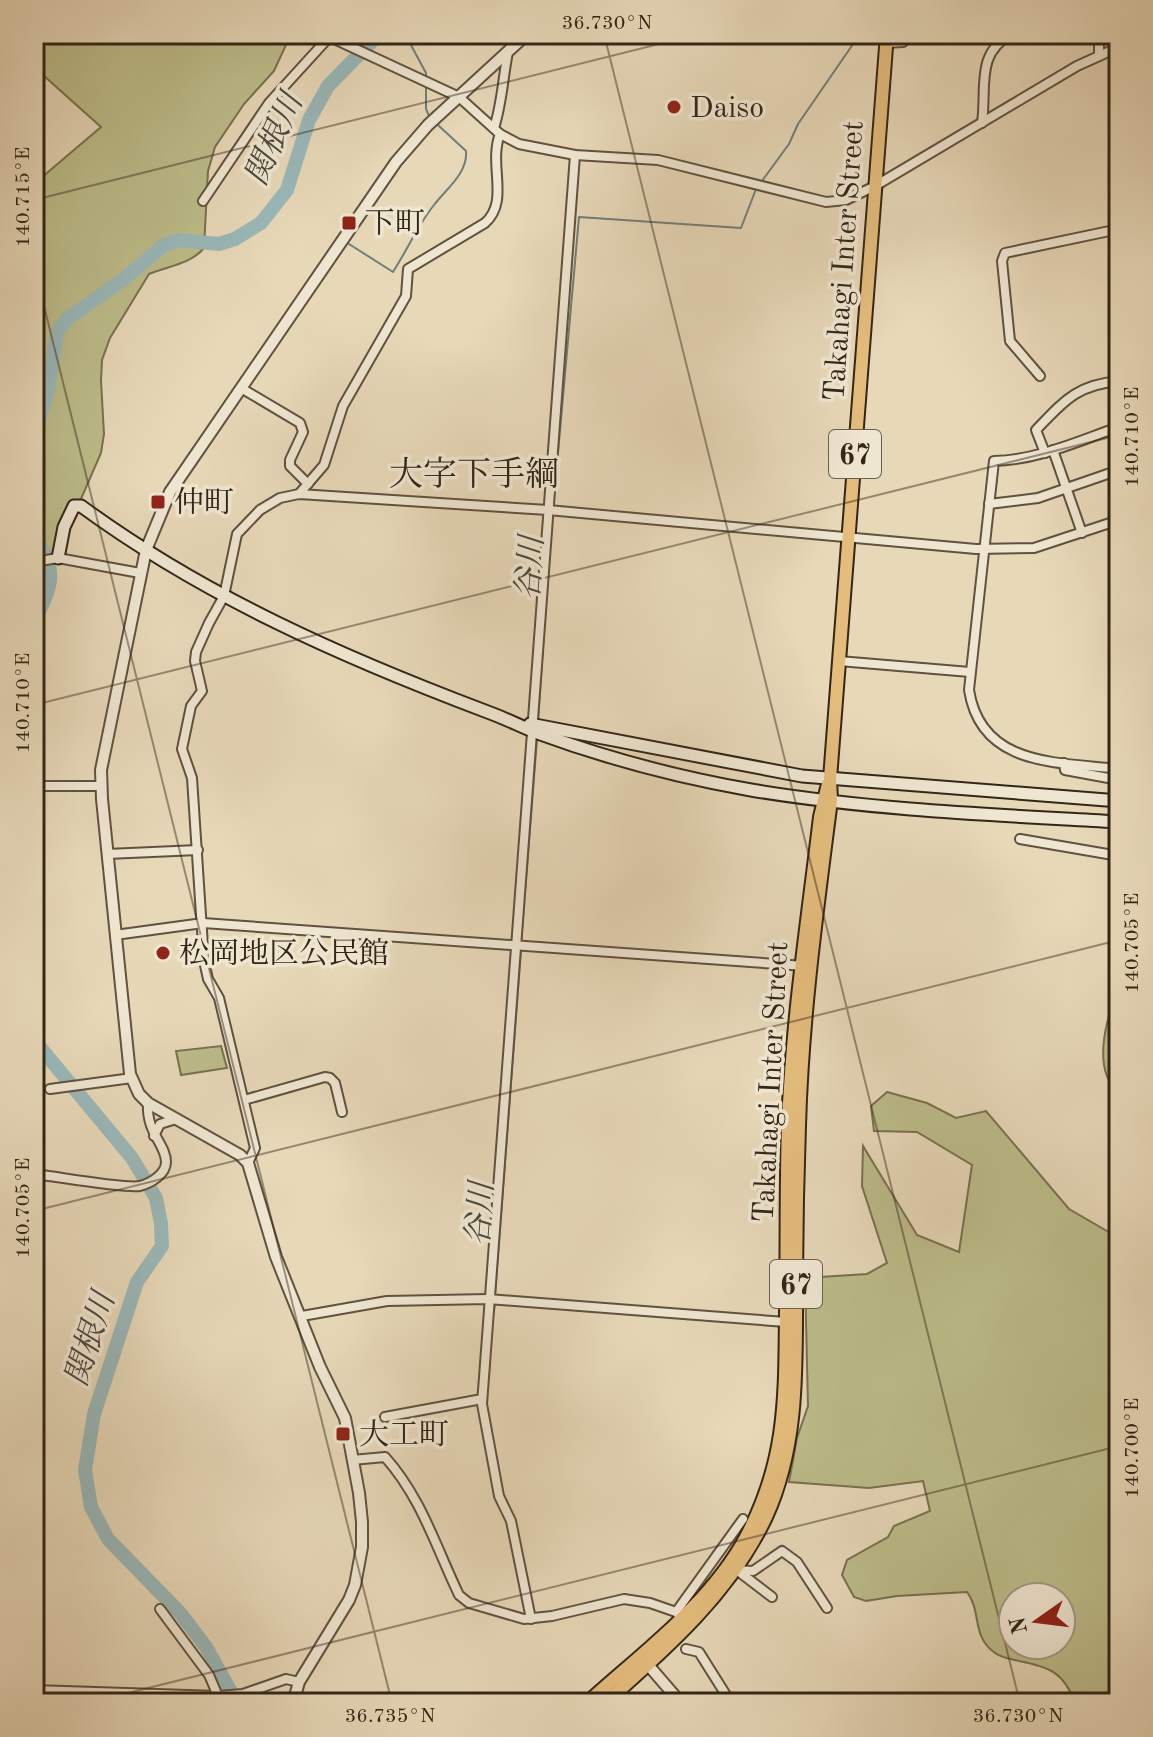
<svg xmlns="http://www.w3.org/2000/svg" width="1153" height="1737" font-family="'Old Standard TT','Noto Serif JP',serif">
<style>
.green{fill:#bcbc8a;stroke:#787150;stroke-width:2;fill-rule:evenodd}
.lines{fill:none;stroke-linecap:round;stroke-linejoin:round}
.stream{stroke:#717e78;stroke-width:2}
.river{stroke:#9ab8b9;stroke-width:14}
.minor-casing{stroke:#60523f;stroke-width:12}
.tertiary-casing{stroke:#60523f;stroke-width:14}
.secondary-casing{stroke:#332617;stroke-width:15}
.primary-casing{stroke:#332617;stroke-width:16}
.minor{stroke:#efe6d1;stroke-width:8}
.tertiary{stroke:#efe6d1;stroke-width:10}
.secondary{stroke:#efe6d1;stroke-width:11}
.primary{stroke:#e4bc7c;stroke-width:12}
.ticks{fill:none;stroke:#332617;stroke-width:2;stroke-opacity:0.45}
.poi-dot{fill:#8f2418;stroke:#efe6d1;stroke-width:3}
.labels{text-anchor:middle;stroke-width:7;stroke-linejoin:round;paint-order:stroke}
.shield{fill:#efe6d1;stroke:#6b604f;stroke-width:2}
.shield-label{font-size:28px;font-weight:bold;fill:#332617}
.poi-label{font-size:30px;fill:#332617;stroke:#efe6d1;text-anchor:start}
.street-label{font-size:30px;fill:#332617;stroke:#efe6d1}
.water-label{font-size:32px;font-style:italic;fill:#4d4a40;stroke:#efe6d1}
.quarter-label{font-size:34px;fill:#332617;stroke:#efe6d1}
.neatline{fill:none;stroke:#332617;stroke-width:3}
.ticks-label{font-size:20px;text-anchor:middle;fill:#332617}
</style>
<rect width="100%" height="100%" fill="#e7d8b8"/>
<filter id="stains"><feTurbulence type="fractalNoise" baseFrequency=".0025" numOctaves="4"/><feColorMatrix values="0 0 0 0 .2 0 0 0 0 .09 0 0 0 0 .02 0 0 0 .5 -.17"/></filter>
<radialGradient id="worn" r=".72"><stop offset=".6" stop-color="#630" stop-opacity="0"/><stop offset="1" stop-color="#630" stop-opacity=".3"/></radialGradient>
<g class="green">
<path d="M34,34H291L274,71L244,104L215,147L208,171L204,248C191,264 168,266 149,274L110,338L102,360L101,381L104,434L101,453L34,607V184L101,127L34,67Z"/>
<path d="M1119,982V1093C1089,1068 1109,1013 1119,982Z"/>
<polygon points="221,1046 227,1068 181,1075 176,1051"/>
<path d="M887,1092L927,1103L956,1118L986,1111L1069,1209L1119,1238V1703H1075C1064,1672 1049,1667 1019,1661C1011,1659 1002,1658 995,1653C971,1636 982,1612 967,1592L897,1596L866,1601L854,1597L842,1575L847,1560L888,1537L894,1526L930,1511L923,1481L869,1488L789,1482L797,1438L808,1406L805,1278L867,1274L887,1263L862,1186L863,1146L917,1235L959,1252L972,1165L917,1132L874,1131L871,1106ZM1013,1597H1061V1645H1013Z"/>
</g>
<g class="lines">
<g class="stream">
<polyline points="405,34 426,73 426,79"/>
<polyline points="426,85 426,109 430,118"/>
<polyline points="762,181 789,144 798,124 860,34"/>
<path d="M349,244L393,272C407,250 418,225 434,205C446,189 468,173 466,151L438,125"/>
<polyline points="553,509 579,217 741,228 756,189"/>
<polyline points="538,721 552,515"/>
<polyline points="521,944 537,739"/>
<polyline points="495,1295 521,950"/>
<polyline points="494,1312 495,1301"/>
</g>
<g class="river">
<polyline points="34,437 48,390 57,333 67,319 124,279 164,245 177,240 219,244 235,239 261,223 287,190 309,120 328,86 379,34"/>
<path d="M34,536C59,572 52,585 34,622"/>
<polyline points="34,1040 132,1158 156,1198 161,1224 162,1246 137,1282 94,1414 85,1470 91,1507 108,1539 181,1614 206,1647 237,1703"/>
</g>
<g class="minor-casing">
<g id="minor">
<polyline points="1099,34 1099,56"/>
<polyline points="330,37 459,97 500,134 519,144 575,155 658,160 826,202 846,200 875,186 1077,66 1119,47"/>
<polyline points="886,43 903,42 910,34"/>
<path d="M982,123C987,87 975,53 1012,34"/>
<path d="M494,128C502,104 503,77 508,52"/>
<polyline points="203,201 269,103 331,35"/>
<polyline points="1116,297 1119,292"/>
<polyline points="1040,376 1010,341 1002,261 1005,253 1119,229"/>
<polyline points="241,388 300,423 303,432 290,460 290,466 308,484"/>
<path d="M1119,427C1078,441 1038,460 994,461L969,690C981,767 1058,762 1119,769"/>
<polyline points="1053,450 1082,533"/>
<path d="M1045,453L1036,430C1064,401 1076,385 1119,381"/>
<path d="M299,494L324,465L343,406L406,296L408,269L485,223C510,201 488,165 500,134"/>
<polyline points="989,504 1038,498 1119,470"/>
<polyline points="34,562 58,558 140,573"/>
<polyline points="839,661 970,672"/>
<polyline points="1064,763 1065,770 1119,780"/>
<polyline points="34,786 101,786"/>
<polyline points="1020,839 1119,856"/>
<polyline points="107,854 198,850"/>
<polyline points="115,935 203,923 805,966"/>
<polyline points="50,1089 132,1078"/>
<polyline points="244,1100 325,1077 330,1078 335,1083 342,1112"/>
<polyline points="154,1136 160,1124 176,1119"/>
<polyline points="248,1163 255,1148 219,998 208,979 204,961 192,778 182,749 191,706 202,691 195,661 196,652 209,623 224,596 237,534 260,510 280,498 299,494 548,510 976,549 1034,548 1119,520"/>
<path d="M34,1174C54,1176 125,1189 140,1186C151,1183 166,1174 166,1162C166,1144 146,1133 148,1103"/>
<polyline points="302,1316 387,1301 488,1299 786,1322"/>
<polyline points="385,1417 482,1399"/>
<path d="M352,1460L385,1457C421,1497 436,1547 459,1595L469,1603L524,1619L552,1616L624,1599L650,1603L676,1612L681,1618"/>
<polyline points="736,1570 753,1571 782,1551 797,1562 827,1608"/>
<polyline points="738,1571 772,1597"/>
<polyline points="160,1609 209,1675 221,1703"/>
<polyline points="676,1612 743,1519"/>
<polyline points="531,1619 511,1521 499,1496 482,1404 575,155"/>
<polyline points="686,1649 699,1652 731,1703"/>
<polyline points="34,1690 218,1696 243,1694 286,1679 299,1682"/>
</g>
</g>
<g class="tertiary-casing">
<g id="tertiary">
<polyline points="643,1659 681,1703"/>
<polyline points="293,1703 299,1682 349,1600 355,1585 362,1547 362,1522 359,1493 345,1418 320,1367 276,1257 248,1163 240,1155 148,1103 139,1094 130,1074 102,799 101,770 146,550 170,492 396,162 428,125 527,34"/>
</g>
</g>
<g class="secondary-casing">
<g id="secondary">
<path d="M58,558L64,527L74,506H81C204,596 342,657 485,711C502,717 518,725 535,732C605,758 677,777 751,790C871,810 998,815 1119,822"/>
<polyline points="530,724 802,776 1119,801"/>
</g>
</g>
<g class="primary-casing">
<g id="primary">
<path d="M587,1703C643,1652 710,1604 746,1537C787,1460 785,1397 786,1313C787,1250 786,1187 788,1125C792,1021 808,919 820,817L828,784"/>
<path d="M605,1703C667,1648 730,1593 766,1517C798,1447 796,1371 796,1296C796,1239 797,1183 799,1126C802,1017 817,909 831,800L830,779L887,34"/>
</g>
</g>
<use href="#minor" class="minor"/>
<use href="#tertiary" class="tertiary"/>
<use href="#secondary" class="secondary"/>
<use href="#primary" class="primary"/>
</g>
<path class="ticks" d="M604,34L1020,1703M34,200L699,34M34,266L392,1703M34,705L1119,435M34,1211L1119,940M88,1703L1119,1446"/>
<g class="poi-dot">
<circle cx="674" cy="107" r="8"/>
<rect x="341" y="215" width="16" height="16" rx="4"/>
<rect x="150" y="494" width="16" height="16" rx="4"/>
<circle cx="163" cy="953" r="8"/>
<rect x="335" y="1426" width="16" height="16" rx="4"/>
</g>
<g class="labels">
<g class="shield">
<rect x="829" y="430" width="52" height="48" rx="6"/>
<rect x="770" y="1260" width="52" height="48" rx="6"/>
</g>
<g class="shield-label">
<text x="855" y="464">67</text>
<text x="796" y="1294">67</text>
</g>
<g class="poi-label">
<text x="690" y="117">Daiso</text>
<text x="365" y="233">下町</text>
<text x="174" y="512">仲町</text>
<text x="179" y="963">松岡地区公民館</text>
<text x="359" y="1444">大工町</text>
</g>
<g class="street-label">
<text transform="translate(843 261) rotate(-86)" y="10">Takahagi Inter Street</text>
<text transform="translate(770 1082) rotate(-87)" y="10">Takahagi Inter Street</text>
</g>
<g class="water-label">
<text transform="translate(273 139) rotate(-66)" y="11">関根川</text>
<text transform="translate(529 568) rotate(-86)" y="11">谷川</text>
<text transform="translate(479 1214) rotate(-86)" y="11">谷川</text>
<text transform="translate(89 1339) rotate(-72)" y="11">関根川</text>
</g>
<g class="quarter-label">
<text x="474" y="485">大字下手綱</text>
</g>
</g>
<rect width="1153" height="1737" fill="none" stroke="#e7d8b8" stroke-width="88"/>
<g transform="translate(1037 1621) rotate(256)"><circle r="38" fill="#efe6d1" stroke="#a49987" stroke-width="2"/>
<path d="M0-6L14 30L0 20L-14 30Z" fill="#8f2418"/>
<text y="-12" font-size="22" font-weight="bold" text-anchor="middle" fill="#332617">N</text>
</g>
<rect x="44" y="44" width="1065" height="1649" class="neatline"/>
<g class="ticks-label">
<text x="607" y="29">36.730°N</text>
<text transform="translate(22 197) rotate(-90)" y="7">140.715°E</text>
<text transform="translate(1131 437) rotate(-90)" y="7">140.710°E</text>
<text transform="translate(22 703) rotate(-90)" y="7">140.710°E</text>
<text transform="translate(1131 943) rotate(-90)" y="7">140.705°E</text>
<text transform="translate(22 1208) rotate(-90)" y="7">140.705°E</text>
<text transform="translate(1131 1448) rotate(-90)" y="7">140.700°E</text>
<text x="390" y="1722">36.735°N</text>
<text x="1018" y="1722">36.730°N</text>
</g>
<rect width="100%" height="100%" filter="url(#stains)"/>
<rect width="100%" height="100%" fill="url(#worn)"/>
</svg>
